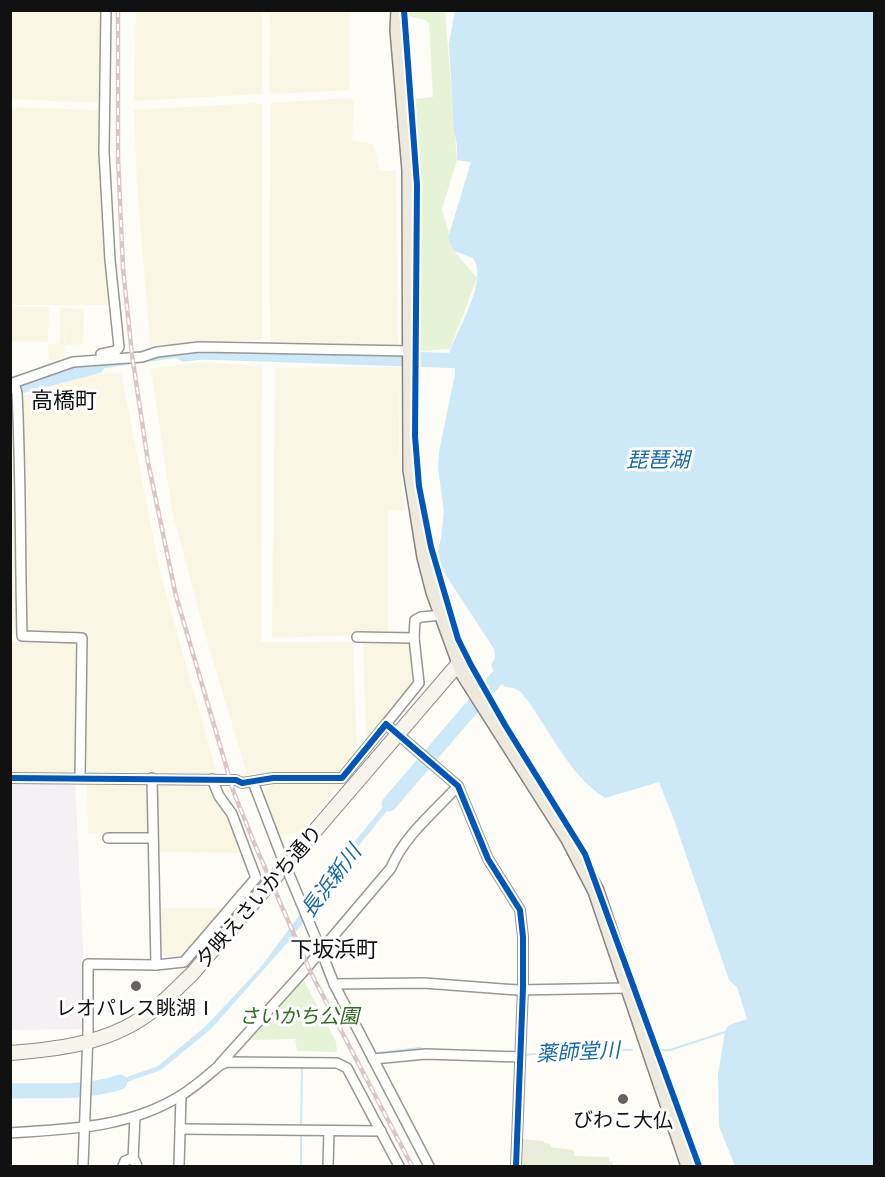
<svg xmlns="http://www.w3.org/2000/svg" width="885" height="1177" font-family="'Roboto Serif','Noto Sans JP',serif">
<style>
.industrial{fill:#f5f0f3}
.farmland{fill:#f9f7e4}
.green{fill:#e7f3d7}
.cemetery{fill:#e9eedb}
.water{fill:#cde8f7}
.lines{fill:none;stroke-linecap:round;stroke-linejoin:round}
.stream{stroke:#cde8f7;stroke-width:2}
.river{stroke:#cde8f7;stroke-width:15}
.street-casing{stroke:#979795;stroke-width:12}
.secondary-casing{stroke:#8e8d8b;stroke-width:16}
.primary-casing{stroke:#858482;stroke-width:18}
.street{stroke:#fffffe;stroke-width:9}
.secondary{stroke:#f6f4eb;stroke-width:14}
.primary{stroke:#ede9dc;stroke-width:15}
.rail-casing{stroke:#d9c6c7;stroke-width:4.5}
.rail{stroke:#fff;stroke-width:2;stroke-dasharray:7;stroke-linecap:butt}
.street-bridge-casing{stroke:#979795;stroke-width:12;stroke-linecap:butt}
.street-bridge{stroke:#fffffe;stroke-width:9}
.cycleway-casing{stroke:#fff;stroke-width:10}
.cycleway{stroke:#0057b8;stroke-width:6}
.poi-dot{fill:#646362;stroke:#fff;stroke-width:2}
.labels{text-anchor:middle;stroke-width:6;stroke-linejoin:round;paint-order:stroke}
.street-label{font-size:20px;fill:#111;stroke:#fff}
.poi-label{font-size:20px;fill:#111;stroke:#fff}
.park-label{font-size:20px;font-style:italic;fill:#2f6b1f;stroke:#fff}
.water-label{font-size:21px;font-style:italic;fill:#1768a6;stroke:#fff}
.quarter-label{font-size:22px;fill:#111;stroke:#fff}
</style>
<rect width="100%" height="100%" fill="#fdfcf7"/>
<polygon class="industrial" points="11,782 75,783 84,967 83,1029 11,1030"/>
<g class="farmland">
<polygon points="11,11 103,11 102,100 99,103 11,99"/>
<polygon points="136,11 263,11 262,94 134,101"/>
<polygon points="270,11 349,11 349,90 273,94 269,91"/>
<polygon points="349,98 354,101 352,140 373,144 380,171 396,171 398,346 271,343 269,274 271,103"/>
<polygon points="257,103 262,105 262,340 150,345 137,185 134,110"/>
<polygon points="11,107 97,110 101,116 101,183 110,305 11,305"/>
<polygon points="11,306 49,307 48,342 11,341"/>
<polygon points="60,308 84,309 83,344 66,345 66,320 64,358 49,361 48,344 60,343"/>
<polygon points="201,362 262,366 261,642 353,642 357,754 341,775 247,774 207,641 172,511 151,369"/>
<polygon points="400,367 399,445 404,510 388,511 388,634 272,638 275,368"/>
<polygon points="121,373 161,576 217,774 87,774 84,636 24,634 23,395 94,374"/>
<polygon points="15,398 15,633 11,633 10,399"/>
<polygon points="75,641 77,775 11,775 10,642"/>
<polygon points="363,641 409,641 415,682 366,742"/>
<polygon points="142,782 148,787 147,833 88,834 87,784"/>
<polygon points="342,782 300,832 278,836 264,800 264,789 276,783"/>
<polygon points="162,784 204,784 228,820 243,853 158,852 158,788"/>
<polygon points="157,908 224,908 184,956 158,956"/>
</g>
<g class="green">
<polygon points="408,11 445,11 457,160 442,209 454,251 477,278 450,349 417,351 419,168 414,99 433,97 429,24 426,20 408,16"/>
<polygon points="302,977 336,1042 337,1052 297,1051 295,1039 251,1040"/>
</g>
<polygon class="cemetery" points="520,1139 544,1141 544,1143 550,1144 550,1147 574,1150 574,1156 609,1157 609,1162 613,1162 612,1166 519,1166"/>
<g class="water">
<path d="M455,11H874V1166H735L719,1126L718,1074L725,1031L729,1025L747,1019L737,987L729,980L673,817L659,782L605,798C566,773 549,726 520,691L513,688L505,687L497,678L491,665L495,658L494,649L436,560L441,538L444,511L438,468L439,452L455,374V366L447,360C453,335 490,282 473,258L454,251L448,238L471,162L457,160V145L454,130L449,44Z"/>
<polygon points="202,349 202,354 79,372 79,367 116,360"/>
<polygon points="399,787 403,791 352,854 290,940 211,1029 161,1070 102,1091 102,1086 158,1066 207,1025 260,968 348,850"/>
</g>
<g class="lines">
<g class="stream">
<polyline points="660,1050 670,1050 728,1031"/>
<polyline points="377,1053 420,1048"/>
<polyline points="523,1055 593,1049 632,1050"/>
<polyline points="301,1126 302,1066"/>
<polyline points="301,1166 301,1134"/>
</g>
<g class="river">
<polyline points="184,354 202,352 465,361"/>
<polyline points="10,389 97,366"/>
<polyline points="389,804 497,678 514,666"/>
<path d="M10,1091C47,1090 85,1094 120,1082"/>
</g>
<g class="street-casing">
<g id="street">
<polyline points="101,354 116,351 119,347 110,260 104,152 106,10"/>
<path d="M14,383L17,393C21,474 20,555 22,636L82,638L80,778"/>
<polyline points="10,384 73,362 142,357 157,352 199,347 410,351"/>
<polyline points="357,637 414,638 419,683 386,724"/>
<polyline points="414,638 415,620 421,617 442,615"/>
<polyline points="10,778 236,780 242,783 273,778 342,778 386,724 458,786 488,859 520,910 523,937 523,988 516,1166"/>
<polyline points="152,778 156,965"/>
<polyline points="253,782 281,855"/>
<polyline points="108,838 152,838"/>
<polyline points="322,953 334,984 429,1166"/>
<polyline points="334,984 424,983 518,990 628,988"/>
<polyline points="373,1059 426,1054 520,1057"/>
<path d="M220,1064L302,973L391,868C404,836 434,812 458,786"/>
<polyline points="180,1129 381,1131"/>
<path d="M10,1133C70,1129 128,1128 180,1096C195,1087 207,1076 220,1065L227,1062L337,1063L347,1068L399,1166"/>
<polyline points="133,1160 135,1117"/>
<polyline points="83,1166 88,1034 88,964 156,965 184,962 256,878 232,814 219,796 212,779"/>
<polyline points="123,1166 125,1161 130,1159 135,1161 137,1166"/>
<polyline points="179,1166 181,1096"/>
<polyline points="328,1166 329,1131"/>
</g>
</g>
<g class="secondary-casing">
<path id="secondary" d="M10,1053C63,1049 117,1042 158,1006C170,996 181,984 192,974L459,663"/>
</g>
<g class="primary-casing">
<polyline id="primary" points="399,10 398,30 410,170 411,470 425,557 434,592 464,674 569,839 596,891 689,1166"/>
</g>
<use href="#street" class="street"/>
<use href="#secondary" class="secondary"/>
<use href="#primary" class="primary"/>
<g class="rail-casing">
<polyline id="rail" points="118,10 118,158 123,268 132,355 148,462 176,596 234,793 255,845 310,971 412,1166"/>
</g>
<use href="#rail" class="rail"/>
<g class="street-bridge-casing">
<polyline id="street-bridge" points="281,855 322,953"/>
</g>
<use href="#street-bridge" class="street-bridge"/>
<g class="cycleway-casing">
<g id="cycleway">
<polyline points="404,10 417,185 415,436 419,486 431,547 458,639 471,665 505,725 585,854 699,1166"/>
<polyline points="10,778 236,780 242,783 273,778 342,778 386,724 458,786 488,859 520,910 523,937 523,988 516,1166"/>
</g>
</g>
<use href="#cycleway" class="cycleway"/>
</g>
<g class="poi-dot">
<circle cx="136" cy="986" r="6"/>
<circle cx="623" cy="1099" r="6"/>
</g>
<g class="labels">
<g class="street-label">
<text transform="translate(259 896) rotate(-49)" y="7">夕映えさいかち通り</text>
</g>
<g class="poi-label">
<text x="136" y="1015">レオパレス眺湖Ⅰ</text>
<text x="623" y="1127">びわこ大仏</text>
</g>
<g class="park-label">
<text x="299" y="1023">さいかち公園</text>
</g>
<g class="water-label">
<text x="658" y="467">琵琶湖</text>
<text transform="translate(331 881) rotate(-53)" y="7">長浜新川</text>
<text transform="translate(578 1052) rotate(-3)" y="7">薬師堂川</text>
</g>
<g class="quarter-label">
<text x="64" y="408">高橋町</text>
<text x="334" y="957">下坂浜町</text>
</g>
</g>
<rect width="885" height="1177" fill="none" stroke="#111111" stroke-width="24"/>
</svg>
